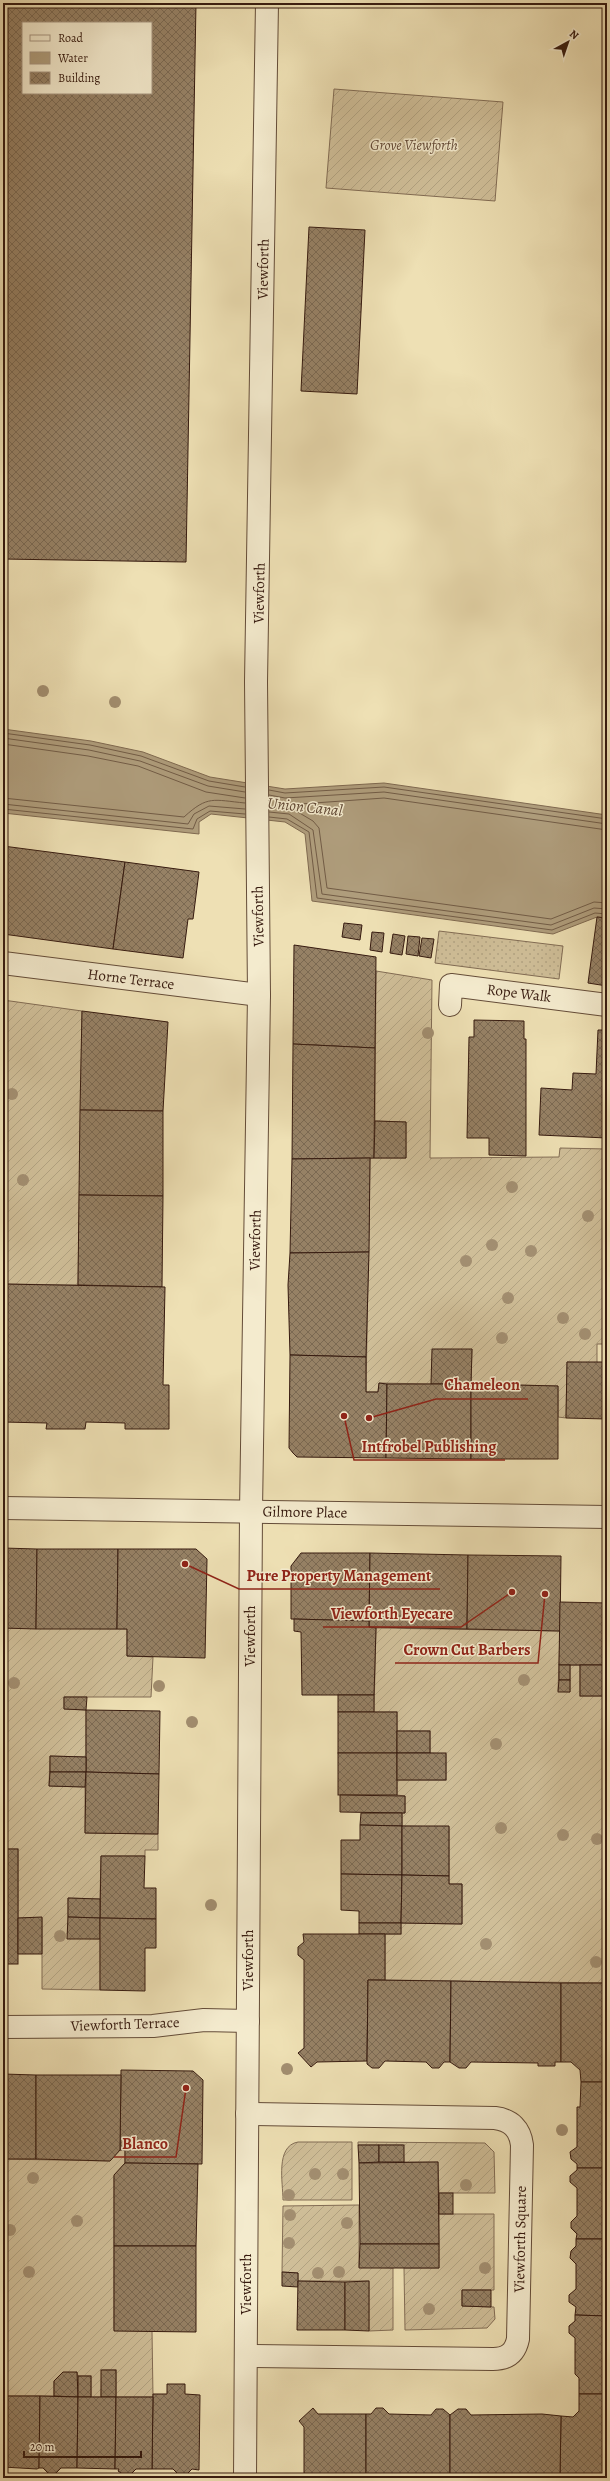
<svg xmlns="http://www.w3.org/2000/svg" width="610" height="2481" font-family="Alegreya,serif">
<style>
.grass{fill:url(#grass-dots);stroke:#826c54}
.garden{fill:url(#garden-furrows);stroke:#826c54}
.water{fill:#af9d7c;stroke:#7f6950}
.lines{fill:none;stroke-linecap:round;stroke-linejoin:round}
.shore{stroke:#725c46;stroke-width:1}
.building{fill:url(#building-cross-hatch);stroke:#361a0f;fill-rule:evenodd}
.minor-casing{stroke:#644c38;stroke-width:24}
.minor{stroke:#f4ebce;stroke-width:22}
.tree{fill:#a28e70}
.labels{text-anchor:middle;stroke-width:3;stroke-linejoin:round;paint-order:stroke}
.park-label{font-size:15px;font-style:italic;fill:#644b38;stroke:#f4ebce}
.street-label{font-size:15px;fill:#361a0f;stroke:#f4ebce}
.water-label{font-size:16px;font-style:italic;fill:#604835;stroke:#f4ebce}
.leader{fill:none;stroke:#8f2418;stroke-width:1.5}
.callout-dot{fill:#8f2418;stroke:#f4ebce;stroke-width:1.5}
.callout-label{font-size:16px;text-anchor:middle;font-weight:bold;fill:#8f2418;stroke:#f4ebce;stroke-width:3;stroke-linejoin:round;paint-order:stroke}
</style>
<defs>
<pattern id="grass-dots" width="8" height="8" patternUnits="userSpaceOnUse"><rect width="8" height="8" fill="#cfbe98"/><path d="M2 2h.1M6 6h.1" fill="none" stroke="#b2a382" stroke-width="1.8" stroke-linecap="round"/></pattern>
<pattern id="garden-furrows" width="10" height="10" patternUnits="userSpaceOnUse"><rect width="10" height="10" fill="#cfbe98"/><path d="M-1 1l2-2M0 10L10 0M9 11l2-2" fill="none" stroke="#b2a382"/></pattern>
<pattern id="building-cross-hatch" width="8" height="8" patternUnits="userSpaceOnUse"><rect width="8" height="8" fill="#968165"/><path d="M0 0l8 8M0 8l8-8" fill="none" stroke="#7b6952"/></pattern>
</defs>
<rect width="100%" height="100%" fill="#eee0b4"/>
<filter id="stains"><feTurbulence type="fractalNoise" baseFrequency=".005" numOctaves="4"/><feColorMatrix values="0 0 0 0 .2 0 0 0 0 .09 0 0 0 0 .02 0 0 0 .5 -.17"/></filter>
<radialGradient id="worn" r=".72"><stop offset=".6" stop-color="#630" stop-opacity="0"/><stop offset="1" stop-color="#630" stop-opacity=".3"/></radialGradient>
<polygon class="grass" points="439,931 563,946 559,979 435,963"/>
<g class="garden">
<polygon points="334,89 503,102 495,201 326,188"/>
<polygon points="376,971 432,980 430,1158 559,1157 560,1148 607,1149 607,1344 597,1344 597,1363 567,1362 566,1418 558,1417 558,1386 471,1384 472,1349 431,1384 379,1383 378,1392 366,1392 370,1158 406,1158 406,1122 375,1121"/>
<polygon points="3,1000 82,1011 78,1285 3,1284"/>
<polygon points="3,1628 127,1629 127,1656 153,1657 151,1697 64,1697 64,1709 86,1710 86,1757 50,1756 49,1786 85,1787 85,1833 158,1834 158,1850 145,1850 145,1856 101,1856 100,1899 68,1898 68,1938 100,1939 100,1990 42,1989 42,1918 18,1918 18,1849 3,1849"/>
<polygon points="376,1628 560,1631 558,1691 570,1692 570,1665 580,1665 580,1696 607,1696 607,1665 607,1983 385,1980 385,1934 401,1934 401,1923 462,1924 462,1884 449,1884 449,1827 402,1826 402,1813 405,1813 405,1796 397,1795 397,1780 446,1780 446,1754 430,1753 430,1731 397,1731 397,1712 374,1712"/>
<path d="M298,2142H352V2200H283C283,2183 275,2146 298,2142Z"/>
<polygon points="358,2142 485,2143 494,2152 495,2193 439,2193 438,2162 404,2162 403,2145 358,2145"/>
<polygon points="120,2150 125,2150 125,2163 114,2176 114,2330 152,2331 153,2397 116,2397 116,2370 102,2370 101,2397 91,2397 91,2376 78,2376 77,2372 54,2381 54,2396 3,2396 3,2159 110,2161"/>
<polygon points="359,2205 359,2267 393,2268 393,2330 369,2331 369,2281 298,2281 298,2273 282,2272 283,2206"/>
<polygon points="439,2214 494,2214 494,2290 462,2290 462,2306 494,2307 495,2319 487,2328 405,2330 404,2268 439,2268"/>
</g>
<polygon class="water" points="3,729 91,741 143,752 210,777 285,789 384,783 607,815 607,918 597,917 553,934 312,901 305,834 285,822 211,814 199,822 199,834 3,813"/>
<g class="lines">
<g class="shore">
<polyline points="3,733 90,745 141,756 209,781 245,787"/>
<polyline points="3,738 89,750 140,761 208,786 245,792"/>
<polyline points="3,744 88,756 138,766 206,792 245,798"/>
<polyline points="269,790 285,793 384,787 607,819"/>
<polyline points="269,795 285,798 384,792 607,824"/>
<path d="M3,798L184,817C208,795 213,800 245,803"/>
<polyline points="3,804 188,824 194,814 209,806 245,809"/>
<polyline points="3,809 193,829 197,819 210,811 245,814"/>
<polyline points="269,812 289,814 313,830 322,894 551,925 594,908 607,909"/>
<polyline points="269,817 287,819 309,832 317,898 552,930 595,913 607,914"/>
<polyline points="607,830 384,798 286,805 313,821 319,828 327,888 551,919 594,902 607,903"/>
</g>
</g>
<g class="building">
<path d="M3,3H196L186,562L3,559ZM23,23H151V93H23Z"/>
<polygon points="309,227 365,230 357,394 301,391"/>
<polygon points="3,846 125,862 113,949 3,934"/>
<polygon points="125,862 199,872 193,919 188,919 183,958 113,949"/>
<polygon points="597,917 607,918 607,986 588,983"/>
<polygon points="344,923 362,925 360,940 342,937"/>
<polygon points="372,932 384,933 382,952 370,950"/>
<polygon points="393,934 405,936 402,955 390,953"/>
<polygon points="408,936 420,937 418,956 406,954"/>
<polygon points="422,938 434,939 431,958 419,956"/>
<polygon points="294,945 376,957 375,1048 293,1044"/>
<polygon points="82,1011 168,1022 163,1111 80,1110"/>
<polygon points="474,1020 524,1021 524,1039 526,1039 526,1156 489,1155 489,1138 467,1138 469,1037 474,1037"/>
<polygon points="598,1030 607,1030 607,1138 539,1135 541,1088 572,1090 573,1073 596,1074"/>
<polygon points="293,1044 375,1048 374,1158 292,1159"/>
<polygon points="80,1110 163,1111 163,1196 79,1195"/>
<polygon points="375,1121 406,1122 406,1158 374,1158"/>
<polygon points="370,1158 369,1252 290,1253 292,1159"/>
<polygon points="79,1195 163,1196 162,1287 78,1285"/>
<polygon points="369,1252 366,1357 290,1355 288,1285 290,1253"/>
<polygon points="3,1284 165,1287 163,1385 169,1385 169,1429 125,1429 125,1423 86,1422 85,1429 46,1429 47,1423 3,1422"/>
<polygon points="432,1349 472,1349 471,1384 431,1384"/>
<polygon points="290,1355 366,1357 366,1392 378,1392 379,1383 387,1384 386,1458 297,1457 293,1453 289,1448"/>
<polygon points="567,1362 607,1362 607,1419 566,1418"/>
<polygon points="387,1384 471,1384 471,1459 386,1458"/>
<polygon points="471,1384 558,1386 558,1459 471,1459"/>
<polygon points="3,1548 37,1549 36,1629 3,1628"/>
<polygon points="37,1549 118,1549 117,1629 36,1629"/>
<polygon points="118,1549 196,1549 207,1559 205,1658 127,1656 127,1629 117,1629"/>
<polygon points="301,1553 370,1553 369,1621 291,1619 291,1566"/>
<polygon points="370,1553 468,1555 467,1629 369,1627"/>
<polygon points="468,1555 561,1556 560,1631 467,1629"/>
<polygon points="560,1602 607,1603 607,1665 559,1665"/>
<polygon points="294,1619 369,1621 369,1627 376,1628 374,1695 302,1695 301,1632 294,1631"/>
<rect x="559" y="1665" width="11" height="15"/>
<rect x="580" y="1665" width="27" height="31"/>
<polygon points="559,1680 570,1680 570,1692 558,1692"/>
<rect x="338" y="1695" width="36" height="17"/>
<polygon points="64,1697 87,1697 86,1710 64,1709"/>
<polygon points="86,1710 160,1711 159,1774 86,1772"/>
<rect x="338" y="1712" width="59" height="41"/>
<rect x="397" y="1731" width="33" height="22"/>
<rect x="338" y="1753" width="59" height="42"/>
<rect x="397" y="1753" width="49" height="27"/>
<polygon points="50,1756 86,1757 86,1772 50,1772"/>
<polygon points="50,1772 86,1772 85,1787 49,1786"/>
<polygon points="86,1772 159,1774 158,1834 85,1833"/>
<polygon points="340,1795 405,1796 405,1813 340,1812"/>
<polygon points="361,1813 402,1813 402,1826 360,1825"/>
<polygon points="360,1825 402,1826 402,1875 341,1874 341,1840 360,1840"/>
<polygon points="402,1826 449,1826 449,1876 402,1875"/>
<rect x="3" y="1849" width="15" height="115"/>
<polygon points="101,1856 145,1856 144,1888 156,1888 156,1919 100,1918"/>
<polygon points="341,1874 402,1875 401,1923 359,1923 359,1911 341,1910"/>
<polygon points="402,1875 449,1876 449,1884 462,1884 462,1924 401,1923"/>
<polygon points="68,1898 100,1899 100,1918 68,1917"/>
<polygon points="42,1917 42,1954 18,1954 18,1918"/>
<polygon points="68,1917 100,1918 100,1939 67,1939"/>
<polygon points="100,1918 156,1919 156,1948 145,1948 145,1991 100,1990"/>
<rect x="359" y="1923" width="42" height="11"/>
<polygon points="303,1934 385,1934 385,1980 368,1980 367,2061 317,2062 311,2067 298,2053 304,2048 304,1960 298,1955 298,1947 304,1942"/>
<polygon points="368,1980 451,1981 450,2062 444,2062 439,2068 432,2068 426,2062 385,2061 379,2068 372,2068 367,2064"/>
<polygon points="451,1981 561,1983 561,2062 555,2062 555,2066 538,2066 538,2063 471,2062 466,2068 459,2068 450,2062"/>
<polygon points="561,1983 607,1983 607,2082 581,2082 580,2070 571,2062 561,2062"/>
<polygon points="121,2070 193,2071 203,2080 202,2164 125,2163 125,2150 120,2150"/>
<polygon points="3,2074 36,2075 36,2159 3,2159"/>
<polygon points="36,2075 121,2075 120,2150 110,2161 36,2159"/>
<polygon points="581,2082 607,2082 607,2168 577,2168 577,2164 571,2159 570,2152 577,2147 577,2107 580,2107"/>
<polygon points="358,2145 379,2145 379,2162 359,2163"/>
<rect x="379" y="2145" width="25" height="17"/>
<polygon points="438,2162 439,2244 360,2244 359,2163"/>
<polygon points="125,2163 198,2164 196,2246 114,2246 114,2175"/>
<polygon points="577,2168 607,2168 607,2239 576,2239 577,2234 571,2228 571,2222 577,2216 577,2188 570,2182 570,2176 577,2170"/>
<rect x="439" y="2193" width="14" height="21"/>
<polygon points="576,2239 607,2239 607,2316 575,2315 576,2307 569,2302 569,2295 576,2289 576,2264 570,2258 571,2251 576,2246"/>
<polygon points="360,2244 439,2244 439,2268 359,2268"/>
<polygon points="114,2246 196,2246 196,2332 114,2331"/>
<polygon points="282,2272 298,2273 298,2287 282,2286"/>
<polygon points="298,2281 345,2282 345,2330 297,2330"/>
<polygon points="369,2281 369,2331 345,2330 345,2282"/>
<polygon points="462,2290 491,2290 491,2307 462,2306"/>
<polygon points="575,2315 607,2316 607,2394 579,2394 579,2378 575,2374 575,2338 569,2333 569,2326 575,2321"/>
<rect x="101" y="2370" width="15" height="27"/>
<polygon points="63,2372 77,2372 78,2397 54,2396 54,2381"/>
<rect x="78" y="2376" width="13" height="21"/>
<polygon points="167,2384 185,2384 185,2394 200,2395 199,2470 192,2469 186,2475 180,2476 173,2469 152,2469 153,2394 167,2394"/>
<polygon points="579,2394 607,2394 607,2478 560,2478 561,2416 573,2417 579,2411"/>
<polygon points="3,2396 40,2396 39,2468 37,2469 3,2467"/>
<polygon points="40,2396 78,2397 77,2468 61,2468 55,2474 49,2474 43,2468 39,2468"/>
<polygon points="78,2397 116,2397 115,2469 77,2468"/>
<polygon points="116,2397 153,2397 152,2469 136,2469 130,2475 124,2475 118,2471 119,2469 115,2469"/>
<polygon points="313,2408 318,2414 366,2414 366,2478 304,2478 304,2427 299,2421"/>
<polygon points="376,2408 383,2408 389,2414 431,2415 436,2409 443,2409 450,2415 450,2478 366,2478 366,2414 371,2414"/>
<polygon points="458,2409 466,2409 471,2415 542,2414 561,2416 560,2478 450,2478 450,2415"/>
</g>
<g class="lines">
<g class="minor-casing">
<g id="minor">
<polyline points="3,963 259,995"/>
<polyline points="450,1005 451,985 607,1005"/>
<polyline points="3,1508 607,1517"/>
<polyline points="3,2027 153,2026 204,2020 248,2021"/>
<path d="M246,2356L493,2359C507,2359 515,2353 518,2339L522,2145C520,2129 511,2120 495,2118L247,2114"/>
<polyline points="245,2478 251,1511 259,995 256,682 267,3"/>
</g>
</g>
<use href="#minor" class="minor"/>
</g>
<g class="tree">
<circle cx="43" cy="691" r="6"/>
<circle cx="115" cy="702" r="6"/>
<circle cx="428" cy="1033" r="6"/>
<circle cx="12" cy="1094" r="6"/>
<circle cx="23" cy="1180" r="6"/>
<circle cx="512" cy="1187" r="6"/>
<circle cx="588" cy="1216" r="6"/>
<circle cx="492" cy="1245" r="6"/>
<circle cx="531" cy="1251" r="6"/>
<circle cx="466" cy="1261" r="6"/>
<circle cx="508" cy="1298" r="6"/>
<circle cx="563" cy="1318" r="6"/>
<circle cx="585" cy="1334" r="6"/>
<circle cx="502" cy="1338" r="6"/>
<circle cx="524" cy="1680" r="6"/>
<circle cx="14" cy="1683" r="6"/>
<circle cx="159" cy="1686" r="6"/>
<circle cx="192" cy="1722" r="6"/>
<circle cx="496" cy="1744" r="6"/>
<circle cx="501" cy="1828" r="6"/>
<circle cx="563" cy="1835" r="6"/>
<circle cx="597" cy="1839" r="6"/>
<circle cx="211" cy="1905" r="6"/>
<circle cx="60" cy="1936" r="6"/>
<circle cx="486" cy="1944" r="6"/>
<circle cx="596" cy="1962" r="6"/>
<circle cx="287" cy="2069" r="6"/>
<circle cx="562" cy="2130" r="6"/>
<circle cx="315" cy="2174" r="6"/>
<circle cx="343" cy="2174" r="6"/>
<circle cx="33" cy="2178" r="6"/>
<circle cx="466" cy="2185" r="6"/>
<circle cx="289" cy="2195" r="6"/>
<circle cx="290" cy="2215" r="6"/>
<circle cx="77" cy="2221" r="6"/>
<circle cx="347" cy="2223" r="6"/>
<circle cx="10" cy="2230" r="6"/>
<circle cx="289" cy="2243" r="6"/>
<circle cx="485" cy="2268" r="6"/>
<circle cx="29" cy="2272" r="6"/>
<circle cx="339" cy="2272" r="6"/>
<circle cx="318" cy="2273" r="6"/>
<circle cx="429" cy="2309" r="6"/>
</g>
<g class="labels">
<g class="park-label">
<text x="414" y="150">Grove Viewforth</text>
</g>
<g class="street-label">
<text transform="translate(263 269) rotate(-89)" y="5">Viewforth</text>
<text transform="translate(259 593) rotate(-89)" y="5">Viewforth</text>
<text transform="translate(258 916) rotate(-91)" y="5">Viewforth</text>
<text transform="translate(131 979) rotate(7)" y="5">Horne Terrace</text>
<text transform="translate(519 993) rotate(7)" y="5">Rope Walk</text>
<text transform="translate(255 1240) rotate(-89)" y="5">Viewforth</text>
<text transform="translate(305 1512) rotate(1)" y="5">Gilmore Place</text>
<text transform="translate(250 1636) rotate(-90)" y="5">Viewforth</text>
<text transform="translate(248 1960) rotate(-90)" y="5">Viewforth</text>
<text transform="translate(125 2024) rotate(-2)" y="5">Viewforth Terrace</text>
<text transform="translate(520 2239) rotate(-89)" y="5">Viewforth Square</text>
<text transform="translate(246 2284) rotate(-90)" y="5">Viewforth</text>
</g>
<g class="water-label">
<text transform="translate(305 806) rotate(6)" y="6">Union Canal</text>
</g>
</g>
<path class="leader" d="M369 1418L436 1399H528M344 1416L354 1460H505M185 1564L239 1589H440M512 1592L461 1627H323M545 1594L538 1663H395M186 2088L176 2157H114"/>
<g class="callout-dot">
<circle cx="369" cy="1418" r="4"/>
<circle cx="344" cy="1416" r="4"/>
<circle cx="185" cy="1564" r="4"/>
<circle cx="512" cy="1592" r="4"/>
<circle cx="545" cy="1594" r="4"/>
<circle cx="186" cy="2088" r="4"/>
</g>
<g class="callout-label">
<text x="482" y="1390">Chameleon</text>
<text x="429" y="1452">Intfrobel Publishing</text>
<text x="339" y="1581">Pure Property Management</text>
<text x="392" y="1619">Viewforth Eyecare</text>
<text x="467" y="1655">Crown Cut Barbers</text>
<text x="145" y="2149">Blanco</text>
</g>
<rect width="610" height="2481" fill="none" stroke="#eee0b4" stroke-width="16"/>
<rect x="4" y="4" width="602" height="2473" fill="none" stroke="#361a0f" stroke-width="2"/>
<rect x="8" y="8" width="594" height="2465" fill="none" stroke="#361a0f"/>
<rect x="22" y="22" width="130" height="72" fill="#f4ebce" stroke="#a89782"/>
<rect x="30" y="35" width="20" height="6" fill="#f4ebce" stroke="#a89782"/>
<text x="58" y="42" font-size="12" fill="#361a0f">Road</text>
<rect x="30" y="52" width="20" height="12" fill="#af9d7c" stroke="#a89782"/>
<text x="58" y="62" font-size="12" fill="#361a0f">Water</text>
<rect x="30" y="72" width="20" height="12" fill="url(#building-cross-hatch)" stroke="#a89782"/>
<text x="58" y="82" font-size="12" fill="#361a0f">Building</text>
<g transform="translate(568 42) rotate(40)" stroke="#f4ebce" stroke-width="3" paint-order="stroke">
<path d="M0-3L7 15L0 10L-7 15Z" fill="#361a0f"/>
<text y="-6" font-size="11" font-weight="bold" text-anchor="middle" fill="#361a0f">N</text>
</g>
<path d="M24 2451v6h117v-6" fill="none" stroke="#361a0f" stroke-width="2"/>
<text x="30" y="2451" font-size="12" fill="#361a0f" stroke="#f4ebce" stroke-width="3" paint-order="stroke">20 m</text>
<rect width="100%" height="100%" filter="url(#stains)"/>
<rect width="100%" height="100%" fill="url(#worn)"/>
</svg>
